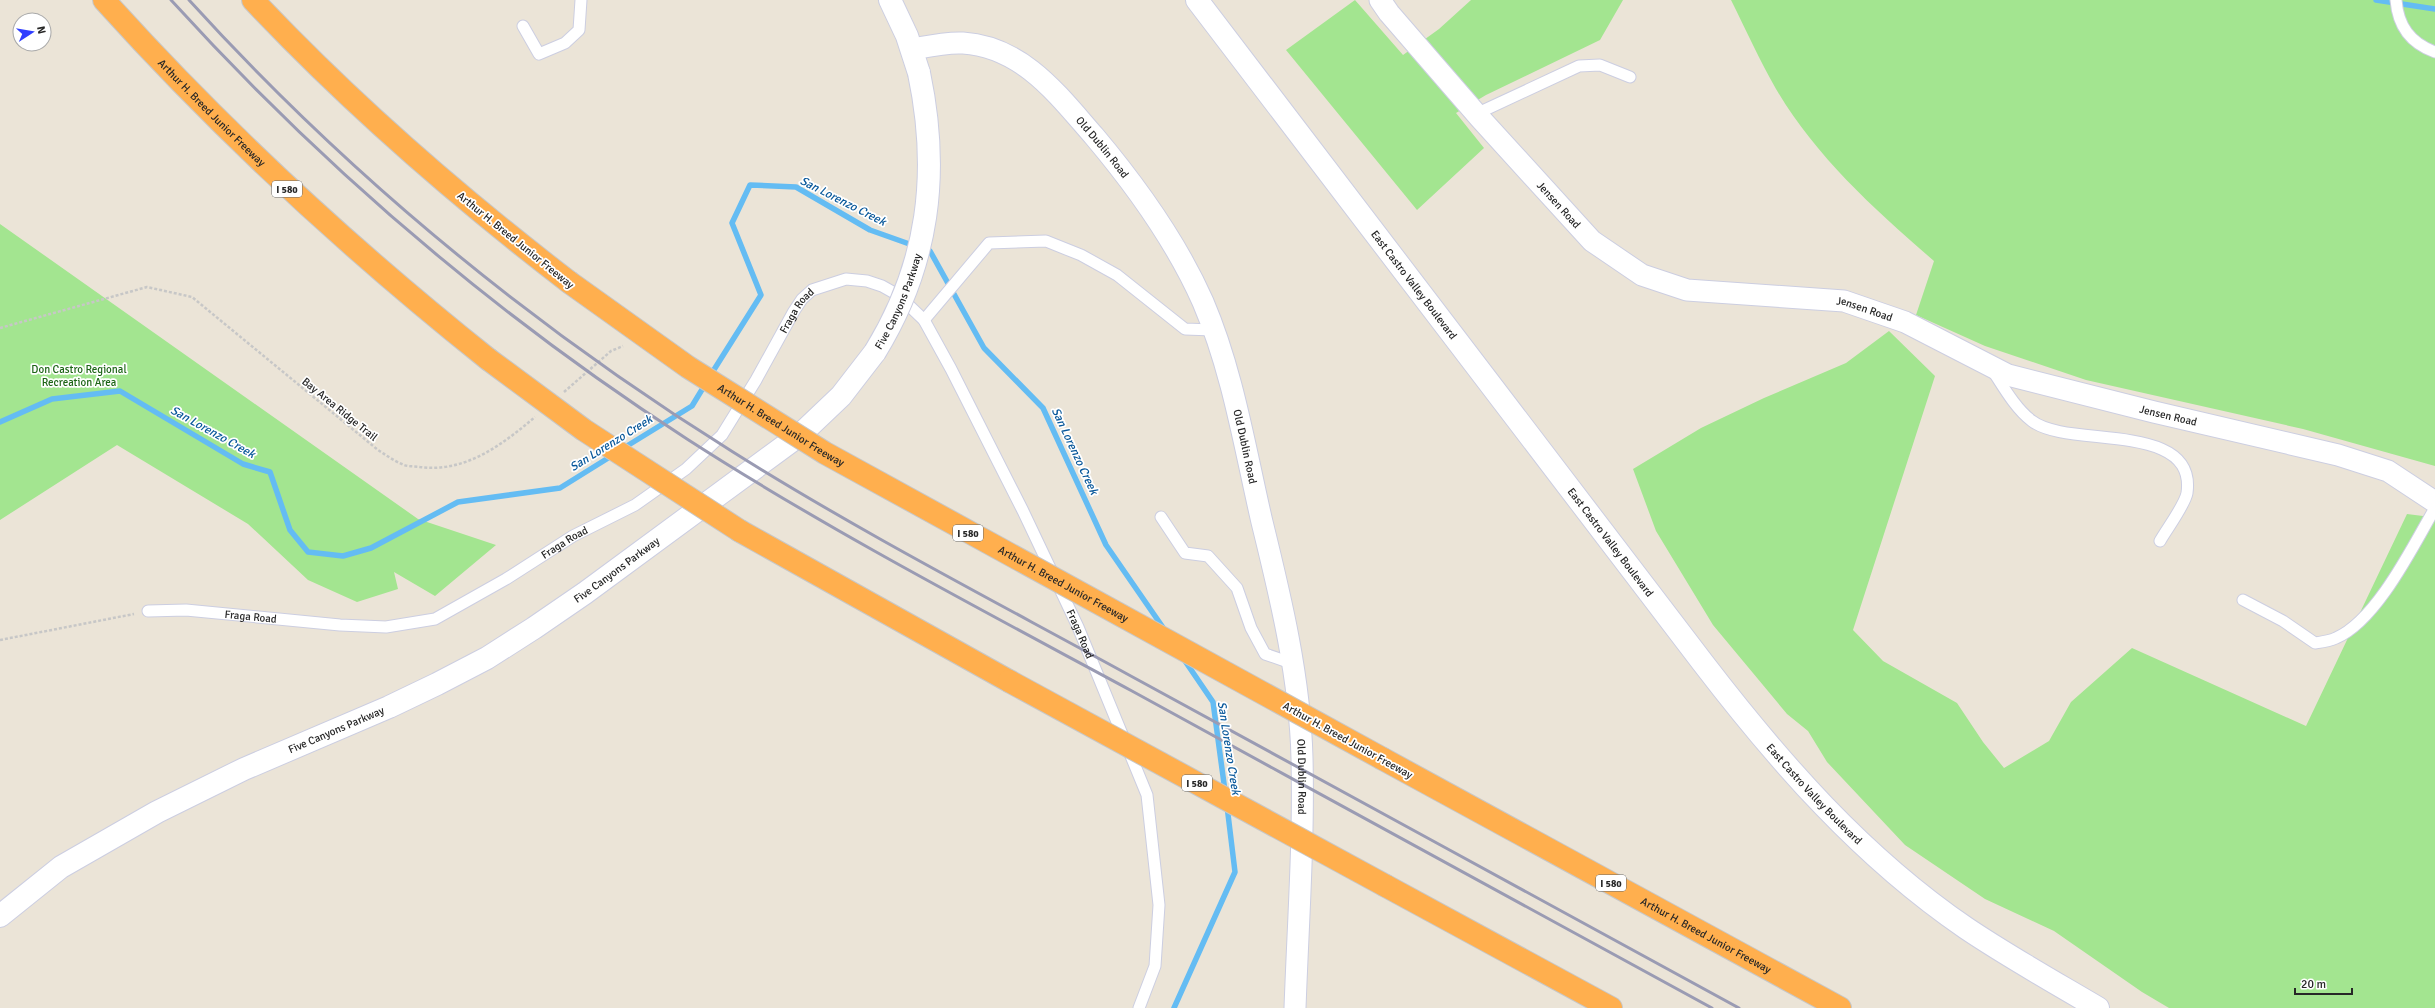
<svg xmlns="http://www.w3.org/2000/svg" width="2435" height="1008" font-family="Signika,sans-serif">
<style>
.green{fill:#a3e590}
.lines{fill:none;stroke-linecap:round;stroke-linejoin:round}
.stream{stroke:#64bcf3;stroke-width:5.5}
.service-casing{stroke:#cccee1;stroke-width:13}
.minor-casing{stroke:#cccee1;stroke-width:23}
.secondary-casing{stroke:#cccee1;stroke-width:24}
.motorway-casing{stroke:#c7c7c7;stroke-width:24}
.path{stroke:#c7c7c7;stroke-width:2.5;stroke-dasharray:3 2;stroke-linecap:butt}
.service{stroke:#fff;stroke-width:11}
.minor{stroke:#fff;stroke-width:21}
.secondary{stroke:#fff;stroke-width:22}
.motorway{stroke:#ffaf4e;stroke-width:22}
.rail{stroke:#9a9bb3;stroke-width:3}
.secondary-bridge-casing{stroke:#cccee1;stroke-width:24;stroke-linecap:butt}
.motorway-bridge-casing{stroke:#c7c7c7;stroke-width:24;stroke-linecap:butt}
.secondary-bridge{stroke:#fff;stroke-width:22}
.motorway-bridge{stroke:#ffaf4e;stroke-width:22}
.labels{text-anchor:middle;stroke-width:3.5;stroke-linejoin:round;paint-order:stroke}
.shield{fill:#fff;stroke:#686868;stroke-width:1}
.shield-label{font-size:10px;font-weight:bold;fill:#272727}
.street-label{font-size:11px;fill:#272727;stroke:#fff}
.park-label{font-size:11px;fill:#1d6516;stroke:#fff}
.water-label{font-size:12px;font-style:italic;fill:#07579a;stroke:#fff}
</style>
<rect width="100%" height="100%" fill="#ebe4d7"/>
<g class="green">
<polygon points="1355,0 1403,55 1439,29 1471,0 1623,0 1600,40 1486,95 1456,113 1484,148 1417,210 1286,50"/>
<path d="M1731,0H2435V466L2303,429L2086,380L1985,346L1916,315L1934,261C1875,210 1816,157 1776,89C1760,61 1746,30 1731,0Z"/>
<polygon points="0,224 418,519 496,545 435,596 394,572 398,589 357,602 308,580 248,524 117,445 0,520"/>
<polygon points="1889,331 1935,376 1853,630 1883,661 1957,703 1983,742 2004,768 2049,741 2071,702 2132,648 2306,726 2407,514 2431,517 2435,519 2435,1008 2169,1008 2142,992 2054,931 1985,899 1905,845 1827,762 1808,731 1787,714 1713,625 1656,531 1633,469 1701,428 1764,398 1846,363"/>
</g>
<g class="lines">
<g class="stream">
<polyline points="2376,0 2435,9"/>
<polyline points="923,248 930,251 984,348 1043,408 1106,545 1164,629"/>
<polyline points="710,376 761,295 732,223 750,185 796,187 870,230 915,246"/>
<polyline points="0,422 52,399 120,391 243,464 270,472 290,530 308,552 343,556 371,548 458,502 560,488 613,455"/>
<polyline points="622,449 692,406 706,383"/>
<polyline points="1183,658 1213,702 1225,791"/>
<polyline points="1174,1008 1235,872 1227,806"/>
</g>
<g class="service-casing">
<g id="service">
<path d="M2396,0C2398,26 2410,43 2435,52"/>
<polyline points="523,26 539,54 565,43 579,30 581,0"/>
<polyline points="1476,114 1579,66 1600,65 1630,77"/>
<polyline points="924,320 989,243 1046,241 1081,255 1117,275 1185,329 1213,330"/>
<path d="M1993,371C2004,388 2016,409 2032,421C2068,449 2197,420 2187,493C2185,505 2166,530 2160,541"/>
<polyline points="1161,517 1185,553 1208,556 1237,588 1251,628 1265,654 1291,663"/>
<path d="M2243,600L2283,621L2315,643C2322,642 2330,641 2336,638C2377,620 2413,546 2435,508"/>
<path id="s1" d="M148,611L186,610L340,625L386,627L435,619L506,579L573,536L635,505L686,469L722,435L756,380L794,311L802,299L812,290L846,279L867,281L882,286L898,295L924,320L951,369L1023,511L1078,627L1147,795L1159,905L1155,966L1139,1008"/>
</g>
</g>
<g class="minor-casing">
<g id="minor">
<path id="s2" d="M1380,0L1389,13L1479,117L1592,241L1642,275L1687,290L1844,301L1905,322L2008,375L2154,412L2338,455L2388,471L2435,502"/>
<path id="s3" d="M913,49C929,46 947,42 963,43C1023,47 1058,95 1094,136C1137,187 1176,241 1203,302C1233,372 1245,449 1262,522C1281,599 1300,678 1302,758C1304,841 1298,924 1295,1008"/>
</g>
</g>
<g class="secondary-casing">
<g id="secondary">
<polyline points="890,0 907,36 919,73"/>
<path id="s4" d="M1197,0L1703,663C1779,762 1862,857 1966,928C2009,957 2054,982 2098,1008"/>
<path id="s5" d="M0,916L61,867L157,812L244,769L389,707L437,684L487,658L534,628L585,593L801,434L841,396L875,352"/>
</g>
</g>
<g class="motorway-casing">
<g id="motorway">
<path id="s6" d="M104,0C222,131 350,249 488,359"/>
<path d="M253,0C350,103 457,196 569,282"/>
<polyline points="740,531 1009,681"/>
<path id="s7" d="M1383,759L1840,1008"/>
<polyline points="1386,886 1611,1008"/>
</g>
</g>
<g class="path">
<path d="M0,328L147,287L192,297L378,450C386,455 394,461 402,464C407,467 414,466 420,467C465,473 502,445 535,417"/>
<polyline points="564,392 611,351 623,346"/>
<polyline points="0,640 134,614"/>
</g>
<use href="#service" class="service"/>
<use href="#minor" class="minor"/>
<use href="#secondary" class="secondary"/>
<use href="#motorway" class="motorway"/>
<g class="rail">
<path d="M171,0C323,167 497,316 687,439C830,531 982,610 1132,691C1325,797 1518,902 1712,1008"/>
<path d="M189,0C348,175 533,327 733,452C865,535 1004,606 1140,681C1340,790 1539,899 1739,1008"/>
</g>
<g class="secondary-bridge-casing">
<g id="secondary-bridge">
<path id="s8" d="M875,352C929,264 940,173 919,73"/>
</g>
</g>
<g class="motorway-bridge-casing">
<g id="motorway-bridge">
<path id="s9" d="M569,282L688,367L825,453L1383,759"/>
<polyline points="488,359 584,430 740,531"/>
<polyline points="1009,681 1386,886"/>
</g>
</g>
<use href="#secondary-bridge" class="secondary-bridge"/>
<use href="#motorway-bridge" class="motorway-bridge"/>
</g>
<g class="labels">
<g class="shield">
<rect x="272" y="181" width="30" height="16" rx="3"/>
<rect x="953" y="525" width="30" height="16" rx="3"/>
<rect x="1182" y="775" width="30" height="16" rx="3"/>
<rect x="1596" y="875" width="30" height="16" rx="3"/>
</g>
<g class="shield-label">
<text x="287" y="193">I 580</text>
<text x="968" y="537">I 580</text>
<text x="1197" y="787">I 580</text>
<text x="1611" y="887">I 580</text>
</g>
<g class="street-label">
<text dy="4" stroke="none"><textPath href="#s6" startOffset="156">Arthur H. Breed Junior Freeway</textPath></text>
<text dy="4" stroke="none"><textPath href="#s3" startOffset="230">Old Dublin Road</textPath></text>
<text dy="4" stroke="none"><textPath href="#s2" startOffset="272">Jensen Road</textPath></text>
<text transform="translate(516 240) rotate(39)" y="4">Arthur H. Breed Junior Freeway</text>
<text dy="4" stroke="none"><textPath href="#s4" startOffset="358">East Castro Valley Boulevard</textPath></text>
<text dy="4" stroke="none"><textPath href="#s8" startOffset="56">Five Canyons Parkway</textPath></text>
<text dy="4" stroke="none"><textPath href="#s2" startOffset="608">Jensen Road</textPath></text>
<text dy="4" stroke="none"><textPath href="#s1" startOffset="776">Fraga Road</textPath></text>
<text transform="translate(340 409) rotate(39)" y="4">Bay Area Ridge Trail</text>
<text dy="4" stroke="none"><textPath href="#s2" startOffset="932">Jensen Road</textPath></text>
<text dy="4" stroke="none"><textPath href="#s9" startOffset="256">Arthur H. Breed Junior Freeway</textPath></text>
<text dy="4" stroke="none"><textPath href="#s3" startOffset="566">Old Dublin Road</textPath></text>
<text dy="4" stroke="none"><textPath href="#s1" startOffset="439">Fraga Road</textPath></text>
<text dy="4" stroke="none"><textPath href="#s4" startOffset="682">East Castro Valley Boulevard</textPath></text>
<text dy="4" stroke="none"><textPath href="#s5" startOffset="710">Five Canyons Parkway</textPath></text>
<text dy="4" stroke="none"><textPath href="#s9" startOffset="580">Arthur H. Breed Junior Freeway</textPath></text>
<text dy="4" stroke="none"><textPath href="#s1" startOffset="103">Fraga Road</textPath></text>
<text dy="4" stroke="none"><textPath href="#s1" startOffset="1280">Fraga Road</textPath></text>
<text dy="4" stroke="none"><textPath href="#s5" startOffset="386">Five Canyons Parkway</textPath></text>
<text transform="translate(1348 740) rotate(29)" y="4">Arthur H. Breed Junior Freeway</text>
<text dy="4" stroke="none"><textPath href="#s3" startOffset="902">Old Dublin Road</textPath></text>
<text dy="4" stroke="none"><textPath href="#s4" startOffset="1006">East Castro Valley Boulevard</textPath></text>
<text dy="4" stroke="none"><textPath href="#s7" startOffset="368">Arthur H. Breed Junior Freeway</textPath></text>
</g>
<g class="park-label">
<text x="79" y="373">Don Castro Regional<tspan x="79" dy="13">Recreation Area</tspan></text>
</g>
<g class="water-label">
<text transform="translate(843 201) rotate(27)" y="4">San Lorenzo Creek</text>
<text transform="translate(213 432) rotate(29)" y="4">San Lorenzo Creek</text>
<text transform="translate(611 443) rotate(-32)" y="4">San Lorenzo Creek</text>
<text transform="translate(1075 451) rotate(65)" y="4">San Lorenzo Creek</text>
<text transform="translate(1229 748) rotate(81)" y="4">San Lorenzo Creek</text>
</g>
</g>
<g transform="translate(32 32) rotate(78)"><circle r="19" fill="#ffffff" stroke="#a9a9a9"/>
<path d="M0-3L7 15L0 10L-7 15Z" fill="#303eff"/>
<text y="-6" font-size="11" font-weight="bold" text-anchor="middle" fill="#272727">N</text>
</g>
<path d="M2295 988v6h57v-6" fill="none" stroke="#272727" stroke-width="2"/>
<text x="2301" y="988" font-size="12" fill="#272727" stroke="#ffffff" stroke-width="3" paint-order="stroke">20 m</text>
</svg>
